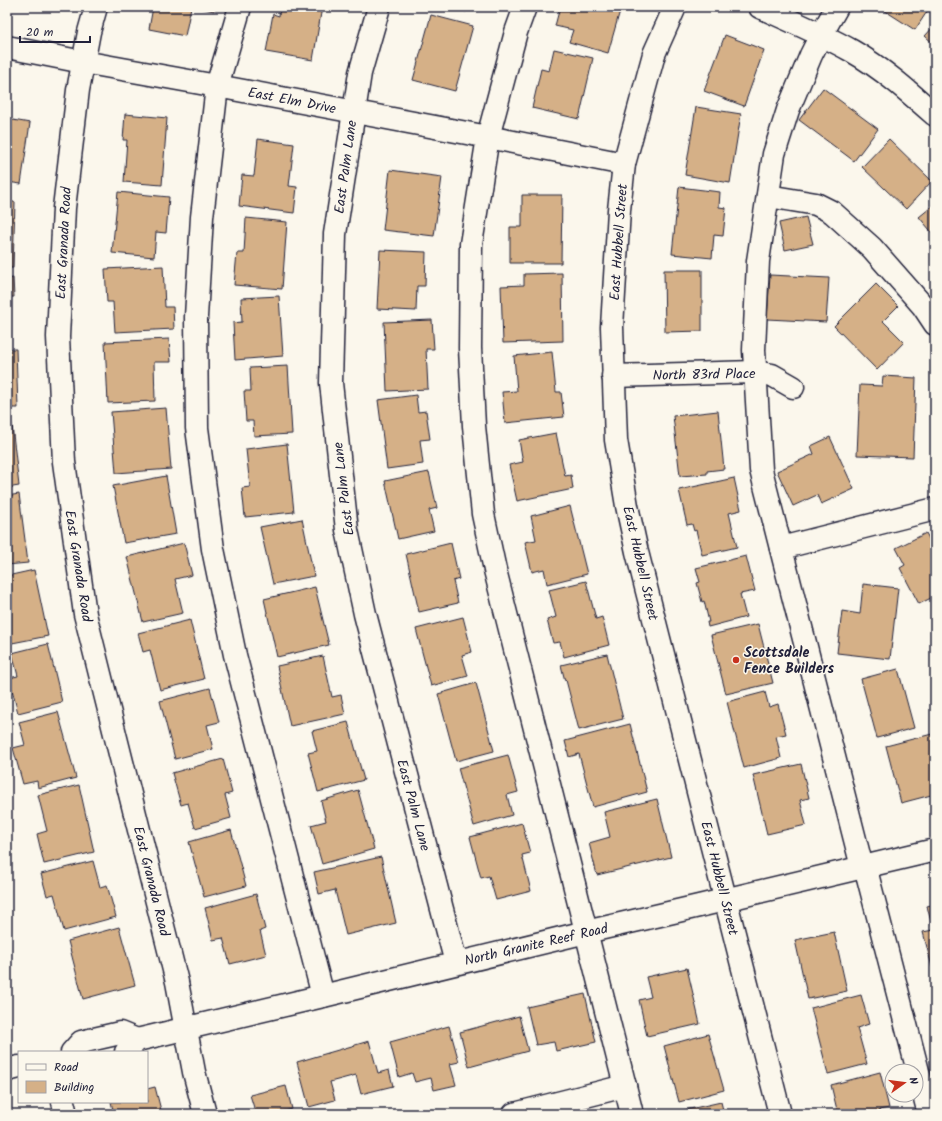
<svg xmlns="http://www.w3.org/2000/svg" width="942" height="1121" font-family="Kalam,sans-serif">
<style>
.building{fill:#d5b087;stroke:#22223b}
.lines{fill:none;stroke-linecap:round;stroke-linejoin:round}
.minor-casing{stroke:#22223b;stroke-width:25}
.minor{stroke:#fbf7ec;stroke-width:22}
.poi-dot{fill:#c8321e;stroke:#fbf7ec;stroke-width:1.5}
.labels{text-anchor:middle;stroke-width:3;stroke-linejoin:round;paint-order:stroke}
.street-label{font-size:14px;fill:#22223b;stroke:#fbf7ec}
.poi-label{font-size:14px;font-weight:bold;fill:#22223b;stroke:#fbf7ec;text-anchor:start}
</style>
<rect width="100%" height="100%" fill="#fbf7ec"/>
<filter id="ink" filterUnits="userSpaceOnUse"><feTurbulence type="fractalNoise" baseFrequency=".025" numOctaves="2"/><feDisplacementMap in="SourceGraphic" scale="8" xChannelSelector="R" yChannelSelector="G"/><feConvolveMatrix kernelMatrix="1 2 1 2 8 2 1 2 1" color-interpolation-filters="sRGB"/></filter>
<g filter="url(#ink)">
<g class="building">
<polygon points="153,7 191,7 185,36 149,29"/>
<polygon points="195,7 215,7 214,11"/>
<polygon points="280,7 322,7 313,60 266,52 273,14 279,16"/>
<polygon points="451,7 468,7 466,12"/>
<polygon points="560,7 621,7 608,53 569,42 573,30 555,26"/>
<polygon points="879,7 930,7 915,30"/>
<polygon points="431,15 473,26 455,91 413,80"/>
<polygon points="935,25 935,45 925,36"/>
<polygon points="725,35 764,50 744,106 704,91"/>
<polygon points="554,49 593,58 579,119 532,108 541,69 549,71"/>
<polygon points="823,88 878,129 854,161 799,120"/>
<polygon points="696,107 741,114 730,183 685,175"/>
<polygon points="125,114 167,118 162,185 124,182 127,140 123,140"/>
<polygon points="7,119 30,123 21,184 7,182"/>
<polygon points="258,139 294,144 289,186 297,187 294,213 239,206 242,175 254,176"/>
<polygon points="889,139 932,181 906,209 862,167"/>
<polygon points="390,170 442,177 434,236 383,230"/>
<polygon points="679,187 720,192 719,207 726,208 723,236 714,235 712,258 672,254"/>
<polygon points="118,192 169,197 166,233 156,232 154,257 112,253"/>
<polygon points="522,195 562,195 561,263 510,263 510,227 522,227"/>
<polygon points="7,202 15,202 13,268 7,268"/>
<polygon points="935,204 935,236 919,217"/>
<polygon points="806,217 813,244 785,250 779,223"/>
<polygon points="246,218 287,222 282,289 234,285 237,253 244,253"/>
<polygon points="380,250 426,252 425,286 417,286 416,311 377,309"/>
<polygon points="163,266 165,307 173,307 174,329 115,332 113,302 107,302 105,269"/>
<polygon points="664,270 702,270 702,331 665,332"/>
<polygon points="562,273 563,341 503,343 501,286 524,285 524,274"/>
<polygon points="770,275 829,278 826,322 767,319"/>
<polygon points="13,278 14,297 7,297 7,279"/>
<polygon points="876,284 898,306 883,321 904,342 877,370 834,326"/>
<polygon points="279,296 283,356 235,360 233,323 242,322 241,298"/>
<polygon points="432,320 434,349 426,349 428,389 387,391 384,322"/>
<polygon points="169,339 171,362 154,362 155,401 108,403 105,342"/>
<polygon points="7,349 16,349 18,408 7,408"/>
<polygon points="552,352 556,392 561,392 564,417 505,423 502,392 517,391 514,356"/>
<polygon points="288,366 292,434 254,436 253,421 246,421 244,391 251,391 250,368"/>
<polygon points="883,376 916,378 913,457 857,455 860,385 882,386"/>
<polygon points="416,395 418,412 426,411 430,439 420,440 423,464 387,469 378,400"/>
<polygon points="166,408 171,469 116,473 111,412"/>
<polygon points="718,411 724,469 707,471 707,474 680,476 673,416"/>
<polygon points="7,417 11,417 19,486 7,488"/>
<polygon points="556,433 565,476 571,475 573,489 517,501 509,465 523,462 519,440"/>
<polygon points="830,437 854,489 821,504 817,495 793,506 777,471 814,454 811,446"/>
<polygon points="287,444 294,512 245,517 242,488 250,487 246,449"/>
<polygon points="429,472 437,508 429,510 434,531 398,539 385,481"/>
<polygon points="166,476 176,534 124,543 113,486"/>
<polygon points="734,478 741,510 729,513 737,547 702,555 696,530 694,531 692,524 687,525 679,490"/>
<polygon points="19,494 28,563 7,565 7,496"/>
<polygon points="570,506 587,574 547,584 544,569 532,572 525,542 536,540 531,516"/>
<polygon points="302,519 314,576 273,584 260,527"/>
<polygon points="926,533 935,550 935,596 919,604 900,568 905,565 896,548"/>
<polygon points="184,543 192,575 175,579 183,613 143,622 127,557"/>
<polygon points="451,543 459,579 453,581 458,603 419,612 406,554"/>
<polygon points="746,556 755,591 740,594 746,617 708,627 707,622 709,622 704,601 702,602 697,583 700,582 696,568"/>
<polygon points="34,570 48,636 7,644 7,576"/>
<polygon points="586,581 596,619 602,617 609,645 564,657 560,642 553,643 547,620 556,617 549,590"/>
<polygon points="863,584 898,588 890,659 837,653 842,611 860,614"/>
<polygon points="315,587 329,645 277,657 264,599"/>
<polygon points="463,617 472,652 462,655 468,676 431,686 416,629"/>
<polygon points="190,620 204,679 160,690 150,650 143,652 138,633"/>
<polygon points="758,624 773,683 726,694 711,635"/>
<polygon points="48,644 62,702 18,713 9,678 18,676 12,653"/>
<polygon points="607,654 623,719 579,730 566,680 565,681 561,665"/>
<polygon points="323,656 332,697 341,695 345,714 290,726 277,666"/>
<polygon points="898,669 914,728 877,738 861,679"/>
<polygon points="476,683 494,751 456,761 438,694"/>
<polygon points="210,688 219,722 207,725 213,749 175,759 160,701"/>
<polygon points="765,692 769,707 778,704 786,734 776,736 781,758 744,768 727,702"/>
<polygon points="58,712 76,778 38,788 37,781 23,784 13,748 25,745 19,722"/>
<polygon points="348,722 364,780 318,792 308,753 317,751 312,731"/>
<polygon points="630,724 647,792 593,807 579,754 569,757 565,741"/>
<polygon points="932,734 935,747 935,794 901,803 886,746"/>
<polygon points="508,755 518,792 507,795 512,815 474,826 458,768"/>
<polygon points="223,759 232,793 225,795 231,818 195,828 188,803 181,805 172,773"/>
<polygon points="801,764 809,798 800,800 806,825 767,834 753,775"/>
<polygon points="79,785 94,852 44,864 37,834 47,831 38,795"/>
<polygon points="358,790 374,849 322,864 311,825 326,821 321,801"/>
<polygon points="657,799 671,857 597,875 589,843 610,837 604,812"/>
<polygon points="522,823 530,853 522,855 531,891 496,900 489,876 481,878 470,837"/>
<polygon points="231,830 246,886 204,897 189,842"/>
<polygon points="381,857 396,923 346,935 335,890 319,894 314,872"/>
<polygon points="93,861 100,887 107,885 116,917 64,931 54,894 47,896 41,874"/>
<polygon points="256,894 265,929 260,931 266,955 230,964 223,938 213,940 205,908"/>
<polygon points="935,904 935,966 932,967 923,932 933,930 927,906"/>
<polygon points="119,927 135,985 83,999 68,941"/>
<polygon points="834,932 847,991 808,999 795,940"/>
<polygon points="687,968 700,1024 647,1036 639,1000 651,997 646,977"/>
<polygon points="585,994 596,1042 556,1051 554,1042 536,1045 527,1007"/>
<polygon points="861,995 869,1024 857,1028 867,1064 828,1074 811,1008"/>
<polygon points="519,1016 528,1051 469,1067 460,1032"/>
<polygon points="449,1026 459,1062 450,1064 456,1085 434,1090 431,1078 415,1082 412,1073 399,1077 390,1042"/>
<polygon points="708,1034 724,1090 679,1102 664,1046"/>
<polygon points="369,1041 378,1073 389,1070 393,1086 361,1094 356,1075 330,1082 335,1100 309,1107 297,1062"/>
<polygon points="880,1072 889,1108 879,1110 880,1114 838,1114 831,1085"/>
<polygon points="286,1086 292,1109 272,1114 256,1114 250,1095"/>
<polygon points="155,1087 162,1114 114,1114 111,1102 147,1102 147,1089"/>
<polygon points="721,1102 724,1114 681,1114 681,1111"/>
</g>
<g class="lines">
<g class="minor-casing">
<g id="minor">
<polyline points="96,7 89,32 78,90 64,208 58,337 64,462 85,614 177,982 194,1072 205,1114"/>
<polyline points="240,7 217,86 202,217 196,317 197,428 213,549 235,655 323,996"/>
<polyline points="379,7 360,73 335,234 331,383 347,530 365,614 456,963"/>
<polyline points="525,7 516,32 488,137 471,244 470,348 474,426 483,514 495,570 632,1114"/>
<polyline points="675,7 654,54 624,164 619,210 612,327 616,440 627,506 637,552 780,1114"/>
<path d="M760,7C791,21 822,34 852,51C882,68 909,92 935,115"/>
<polyline points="837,7 821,35 811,55 788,110 774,154 758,261 754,350 761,470 862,867"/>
<polyline points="7,47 83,62 217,86 488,137 624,164"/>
<polyline points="768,196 816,204 832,212 872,248 923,306 935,324"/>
<polyline points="613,376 755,372 772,375 793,387"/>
<polyline points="781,548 935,509"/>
<polyline points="865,866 929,1114"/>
<polyline points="72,1052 81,1042 120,1033 137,1040"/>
<polyline points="126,1052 137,1040 323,996 586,932 699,906 935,850"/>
<polyline points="7,1070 19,1067"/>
<polyline points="63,1102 66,1114"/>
<polyline points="514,1114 625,1086"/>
</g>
</g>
<use href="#minor" class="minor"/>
</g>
</g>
<circle class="poi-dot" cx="736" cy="660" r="4"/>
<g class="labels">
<g class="street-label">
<text transform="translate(292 100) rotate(11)" y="5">East Elm Drive</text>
<text transform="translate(345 167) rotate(-82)" y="5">East Palm Lane</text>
<text transform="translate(618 242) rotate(-86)" y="5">East Hubbell Street</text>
<text transform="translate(63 243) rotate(-87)" y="5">East Granada Road</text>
<text transform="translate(704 374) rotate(-1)" y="5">North 83rd Place</text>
<text transform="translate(343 489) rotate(-97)" y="5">East Palm Lane</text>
<text transform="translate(641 563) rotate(77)" y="5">East Hubbell Street</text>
<text transform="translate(79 566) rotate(81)" y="5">East Granada Road</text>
<text transform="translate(414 805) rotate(75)" y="5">East Palm Lane</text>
<text transform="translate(720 878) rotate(76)" y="5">East Hubbell Street</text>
<text transform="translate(152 881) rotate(76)" y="5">East Granada Road</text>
<text transform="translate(536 944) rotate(-13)" y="5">North Granite Reef Road</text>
</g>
<g class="poi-label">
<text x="744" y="657">Scottsdale<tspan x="744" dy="16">Fence Builders</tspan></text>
</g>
</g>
<rect width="942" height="1121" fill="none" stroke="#fbf7ec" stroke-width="24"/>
<rect x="12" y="12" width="918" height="1097" fill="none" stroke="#22223b" stroke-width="1.5" filter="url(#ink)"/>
<rect x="18" y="1051" width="130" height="52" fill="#fbf7ec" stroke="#a4a2a5"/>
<rect x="26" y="1064" width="20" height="6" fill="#fbf7ec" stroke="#a4a2a5"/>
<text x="54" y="1071" font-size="12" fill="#22223b">Road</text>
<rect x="26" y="1081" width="20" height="12" fill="#d5b087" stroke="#a4a2a5"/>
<text x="54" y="1091" font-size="12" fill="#22223b">Building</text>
<g transform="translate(904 1083) rotate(76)"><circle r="19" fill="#fbf7ec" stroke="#a4a2a5"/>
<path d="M0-3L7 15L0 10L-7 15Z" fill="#c8321e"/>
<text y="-6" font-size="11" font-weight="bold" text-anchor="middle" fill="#22223b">N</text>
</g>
<path d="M20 36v6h70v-6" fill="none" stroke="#22223b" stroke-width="2"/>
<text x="26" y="36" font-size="12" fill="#22223b" stroke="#fbf7ec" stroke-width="3" paint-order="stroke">20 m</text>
</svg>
